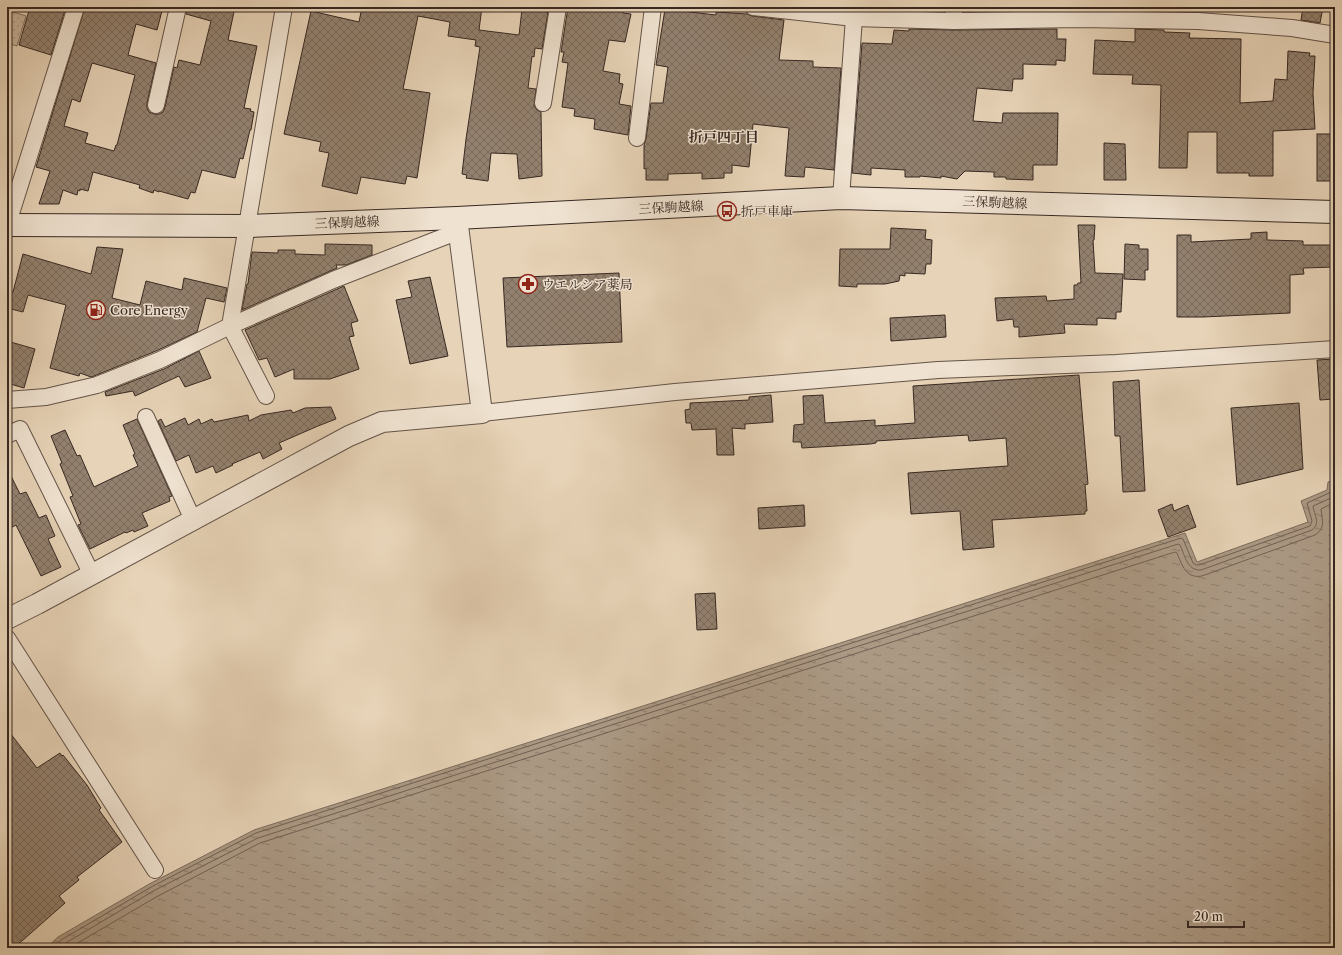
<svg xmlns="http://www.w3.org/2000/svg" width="1342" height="955" font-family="'Libre Caslon Text','Noto Serif JP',serif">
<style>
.park{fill:url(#park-dots);stroke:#806f60}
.water{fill:url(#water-ripples);stroke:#7d6c5d}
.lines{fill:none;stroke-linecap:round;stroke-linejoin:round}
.shore{stroke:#716053;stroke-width:1}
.building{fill:url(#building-cross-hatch);stroke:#372822;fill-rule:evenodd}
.minor-casing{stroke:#635347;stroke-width:18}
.tertiary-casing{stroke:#635347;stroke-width:22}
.secondary-casing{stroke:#372822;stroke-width:24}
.minor{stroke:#efe2d0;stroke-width:16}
.tertiary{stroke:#efe2d0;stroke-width:20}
.secondary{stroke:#efe2d0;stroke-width:22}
.labels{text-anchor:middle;stroke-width:3;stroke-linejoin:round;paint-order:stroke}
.street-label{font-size:13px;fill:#372822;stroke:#efe2d0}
.poi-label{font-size:13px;fill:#372822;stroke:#efe2d0;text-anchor:start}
.neighbourhood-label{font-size:14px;font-weight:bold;fill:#372822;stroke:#efe2d0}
</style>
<defs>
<pattern id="park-dots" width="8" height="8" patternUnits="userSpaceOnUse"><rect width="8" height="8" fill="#c9b69e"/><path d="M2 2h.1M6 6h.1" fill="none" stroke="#ad9c88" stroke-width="1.8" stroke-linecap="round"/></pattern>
<pattern id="water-ripples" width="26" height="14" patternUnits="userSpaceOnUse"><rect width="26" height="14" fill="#ab9984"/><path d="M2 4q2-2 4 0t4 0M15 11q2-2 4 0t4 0" fill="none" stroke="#8c7d6c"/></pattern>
<pattern id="building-cross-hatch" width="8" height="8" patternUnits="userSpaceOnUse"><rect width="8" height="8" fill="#93816f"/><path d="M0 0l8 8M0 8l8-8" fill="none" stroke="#796a5b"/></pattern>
</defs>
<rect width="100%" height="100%" fill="#e7d3b7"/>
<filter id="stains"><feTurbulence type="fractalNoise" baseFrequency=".005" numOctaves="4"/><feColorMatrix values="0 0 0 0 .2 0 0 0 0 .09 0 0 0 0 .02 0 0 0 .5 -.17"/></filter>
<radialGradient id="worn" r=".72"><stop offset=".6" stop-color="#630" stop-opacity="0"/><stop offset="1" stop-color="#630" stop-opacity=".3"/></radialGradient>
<polygon class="park" points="7,10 26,16 17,46 7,43"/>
<polygon class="water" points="1335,480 1335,948 46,948 58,937 151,883 254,830 1185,533 1197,562 1308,522 1301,501 1327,490 1328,482"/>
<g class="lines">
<g class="shore">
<polyline points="52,948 61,940 153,886 256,833 1181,538 1183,539 1193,563 1196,565 1199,565 1310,526 1312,521 1307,503 1329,493 1331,491 1331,485 1335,484"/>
<path d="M59,948L64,944L155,890L258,838L1178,544L1180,545C1185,555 1187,571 1201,570L1312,530C1321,523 1314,515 1313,506L1331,498L1335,493"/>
<path d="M69,948L158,896L260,843L1175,552L1177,553C1182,565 1186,579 1202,576L1315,535C1326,528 1322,520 1321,509L1335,502"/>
</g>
</g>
<g class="building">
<polygon points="30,7 66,7 51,55 19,45"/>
<path d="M85,7H163L157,30L136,24L128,55L156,63L147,103V108L149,112L154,114H159L163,112L165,107L174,67L177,68L179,60L200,65L211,21L186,14L187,7H235L228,40L257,46L244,108L251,109L250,111L254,112L251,130H250L243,159L240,158L235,178L202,170L195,193L191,192L188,199L159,191V192L154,190L153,193L139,188L140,185L93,172L88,191L80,189V191L78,190L77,195L63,190L59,204H39L50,171L36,167ZM92,63L135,75L117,145H116L114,151L85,143L88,133L64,126L72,99L80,102Z"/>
<polygon points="362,7 369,7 386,11 387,7 482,7 479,30 519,35 522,9 548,12 542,49 535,48 534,57 532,56 528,88 536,89 534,106 537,110 541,112 542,176 519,179 517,154 491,153 488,181 466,178 467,175 462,174 466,139 480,47 475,46 476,40 448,36 450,22 418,16 403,89 430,93 417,178 407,176 405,184 361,177 357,194 322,186 329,153 319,151 321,142 284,134 311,11 359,22"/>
<polygon points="568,7 590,7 608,9 608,8 623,10 623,13 631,14 625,42 609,40 603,71 620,74 619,83 623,84 619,104 631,106 628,135 594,129 595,119 574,116 575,109 562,107 568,63 562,62 564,52 561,52"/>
<polygon points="964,7 1027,7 1027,10 964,11"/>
<polygon points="1303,7 1323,7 1320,23 1301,20"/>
<polygon points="665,9 716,15 716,12 747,14 752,16 784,20 779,60 813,61 813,67 841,68 834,170 805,167 804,177 785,176 789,128 753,124 749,167 732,165 732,173 724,173 724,178 702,179 702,173 668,174 668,180 646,180 646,168 644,169 644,145 646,139 651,103 663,103 668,67 656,65"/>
<polygon points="909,29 954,30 1057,29 1057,39 1066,39 1065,61 1056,60 1056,65 1023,64 1023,79 1013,79 1012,91 977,88 973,121 1002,123 1003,113 1058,113 1057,165 1033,165 1033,180 1006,179 1006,177 994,177 994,172 965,171 957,179 941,176 941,178 920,176 920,177 905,177 905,170 871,168 871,175 852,173 862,43 892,44 894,30 909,31"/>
<polygon points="1135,29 1164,30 1164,32 1190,33 1189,38 1241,39 1240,103 1273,101 1275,79 1287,80 1288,51 1310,53 1309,56 1315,56 1313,93 1315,129 1273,131 1273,176 1249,176 1249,173 1217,173 1217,132 1188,132 1187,168 1159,168 1161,85 1132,84 1133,75 1093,74 1095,40 1135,42"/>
<rect x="1317" y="134" width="18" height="47"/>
<polygon points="1104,143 1125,144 1126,180 1104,180"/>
<polygon points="1078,225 1095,225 1094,240 1093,240 1095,273 1123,274 1121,312 1116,312 1116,319 1097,318 1097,325 1064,324 1065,333 1019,337 1019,327 1014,327 1013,319 997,321 995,298 1046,296 1047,301 1074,299 1074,285 1077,285 1078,283 1081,283"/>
<polygon points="891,228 926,230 925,239 932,240 931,264 926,264 925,274 905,273 905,276 900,275 899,281 885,284 857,284 857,287 839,286 840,249 890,249"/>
<polygon points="1267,232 1267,240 1303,241 1303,245 1335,245 1335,267 1303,268 1304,274 1290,275 1290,313 1203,317 1177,317 1177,235 1191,235 1191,242 1251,239 1251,233"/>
<polygon points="325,244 372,245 372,255 346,265 336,265 337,268 242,310 247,284 248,284 252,252 278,253 278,250 295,250 295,254 325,255"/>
<polygon points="1125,244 1139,245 1139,249 1148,249 1148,270 1145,270 1145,280 1124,279"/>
<polygon points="97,247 123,249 112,298 140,305 146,281 182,290 184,278 227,288 224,302 206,298 197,332 156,351 94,376 91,377 80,373 79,376 50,368 66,305 28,295 23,312 7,308 7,291 13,292 23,254 91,274"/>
<polygon points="619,273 622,342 507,347 503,278"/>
<polygon points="430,277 448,356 410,364 396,300 412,297 408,281"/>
<polygon points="344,286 358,321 351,323 354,336 349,337 359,369 330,379 294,379 294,369 275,377 267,358 259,360 245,330"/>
<polygon points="945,315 946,337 891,341 890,318"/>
<polygon points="7,341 35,349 24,388 7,383"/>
<polygon points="199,351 211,378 185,387 179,376 135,396 133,391 106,396 105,392 164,369"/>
<polygon points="1335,359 1335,399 1320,400 1317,360"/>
<polygon points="1079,375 1088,484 1085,485 1087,511 1085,511 1085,514 992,520 994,547 963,550 960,511 911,514 908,473 1008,466 1006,438 969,441 968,435 876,441 876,443 870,444 802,448 801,442 793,442 794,425 804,424 803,396 823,395 825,423 875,420 875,426 915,423 913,386"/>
<polygon points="1139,380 1145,491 1123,492 1120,436 1115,436 1113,382"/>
<polygon points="771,395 773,422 745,424 745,429 732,428 734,455 717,455 716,429 692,430 691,423 686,423 685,410 690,409 690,403 749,400 749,397"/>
<polygon points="1299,403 1303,469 1237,485 1231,408"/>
<polygon points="331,407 336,419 318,426 279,443 282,449 263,459 260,452 232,464 233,465 216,473 213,466 196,473 189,455 176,461 158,421 161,419 165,427 185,418 188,425 199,419 201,424 212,419 214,422 248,415 249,421 261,415 291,410 293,413 305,408"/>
<polygon points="137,419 172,496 169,497 170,501 142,513 148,526 134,532 133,530 126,533 125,532 90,549 78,525 81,524 70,497 73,496 60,464 62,463 51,436 65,430 77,456 80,455 94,487 138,466 133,455 135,454 123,425"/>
<polygon points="7,468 20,494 26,492 39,518 46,515 55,536 48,539 61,567 41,576 16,525 7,530"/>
<polygon points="1172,504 1174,511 1188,505 1196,527 1168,537 1158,510"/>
<polygon points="804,505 805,526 759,529 758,508"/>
<polygon points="715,593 717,629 697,630 695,594"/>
<polygon points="7,729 37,768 60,753 62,756 63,755 87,785 101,808 99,810 122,842 77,877 79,880 59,896 65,903 14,948 7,940"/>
</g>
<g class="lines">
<g class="minor-casing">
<g id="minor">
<polyline points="753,7 854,18 954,21 1081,19 1198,21 1292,28 1335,35"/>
<polyline points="954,7 954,21"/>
<polyline points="543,103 558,7"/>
<polyline points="156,105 178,7"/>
<polyline points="637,138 653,7"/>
<polyline points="841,198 854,18"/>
<polyline points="7,226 76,7"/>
<polyline points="266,396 230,326 284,7"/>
<polyline points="7,400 46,397 97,385 160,360 230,326 333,280 459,231"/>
<polyline points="482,413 675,392 938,370 1116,363 1335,349"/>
<polyline points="146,417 193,520"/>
<polyline points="7,435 20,429 92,575"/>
<polyline points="7,638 155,870"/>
</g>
</g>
<g class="tertiary-casing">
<polyline id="tertiary" points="7,619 37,604 349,436 382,422 482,413 457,218"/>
</g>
<g class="secondary-casing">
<polyline id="secondary" points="7,225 246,226 457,218 841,198 1335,212"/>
</g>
<use href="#minor" class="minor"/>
<use href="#tertiary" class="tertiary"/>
<use href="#secondary" class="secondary"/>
</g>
<defs>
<g id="bus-ring" transform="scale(1)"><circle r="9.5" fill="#efe2d0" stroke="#8f2418" stroke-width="1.5"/><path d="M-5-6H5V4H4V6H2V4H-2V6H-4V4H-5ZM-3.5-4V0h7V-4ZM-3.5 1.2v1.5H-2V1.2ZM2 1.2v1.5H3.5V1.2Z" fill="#8f2418"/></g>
<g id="pharmacy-ring" transform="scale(1)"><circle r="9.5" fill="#efe2d0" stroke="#8f2418" stroke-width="1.5"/><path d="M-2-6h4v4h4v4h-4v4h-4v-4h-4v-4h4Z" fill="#8f2418"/></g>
<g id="fuel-ring" transform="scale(1)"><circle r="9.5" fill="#efe2d0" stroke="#8f2418" stroke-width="1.5"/><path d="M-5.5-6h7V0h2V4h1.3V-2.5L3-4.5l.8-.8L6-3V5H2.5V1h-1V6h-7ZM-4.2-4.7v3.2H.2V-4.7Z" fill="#8f2418"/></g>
</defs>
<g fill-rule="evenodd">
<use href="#bus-ring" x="727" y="211"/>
<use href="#pharmacy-ring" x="528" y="284"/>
<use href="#fuel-ring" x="96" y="310"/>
</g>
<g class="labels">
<g class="street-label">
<text transform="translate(995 202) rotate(2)" y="5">三保駒越線</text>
<text transform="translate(671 207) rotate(-3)" y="5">三保駒越線</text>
<text transform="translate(347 222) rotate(-2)" y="5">三保駒越線</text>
</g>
<g class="poi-label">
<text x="741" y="216">折戸車庫</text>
<text x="542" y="289">ウエルシア薬局</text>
<text x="110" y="315">Core Energy</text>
</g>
<g class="neighbourhood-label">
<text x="724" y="142">折戸四丁目</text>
</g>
</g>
<rect width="1342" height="955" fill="none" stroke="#e7d3b7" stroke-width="24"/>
<rect x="8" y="8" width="1326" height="939" fill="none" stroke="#372822" stroke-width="2"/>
<rect x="12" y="12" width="1318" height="931" fill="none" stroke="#372822"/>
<path d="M1188 921v6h56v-6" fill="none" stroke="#372822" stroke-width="2"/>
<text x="1194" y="921" font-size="12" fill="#372822" stroke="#efe2d0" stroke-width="3" paint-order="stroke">20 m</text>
<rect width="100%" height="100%" filter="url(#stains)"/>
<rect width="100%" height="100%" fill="url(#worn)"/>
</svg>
